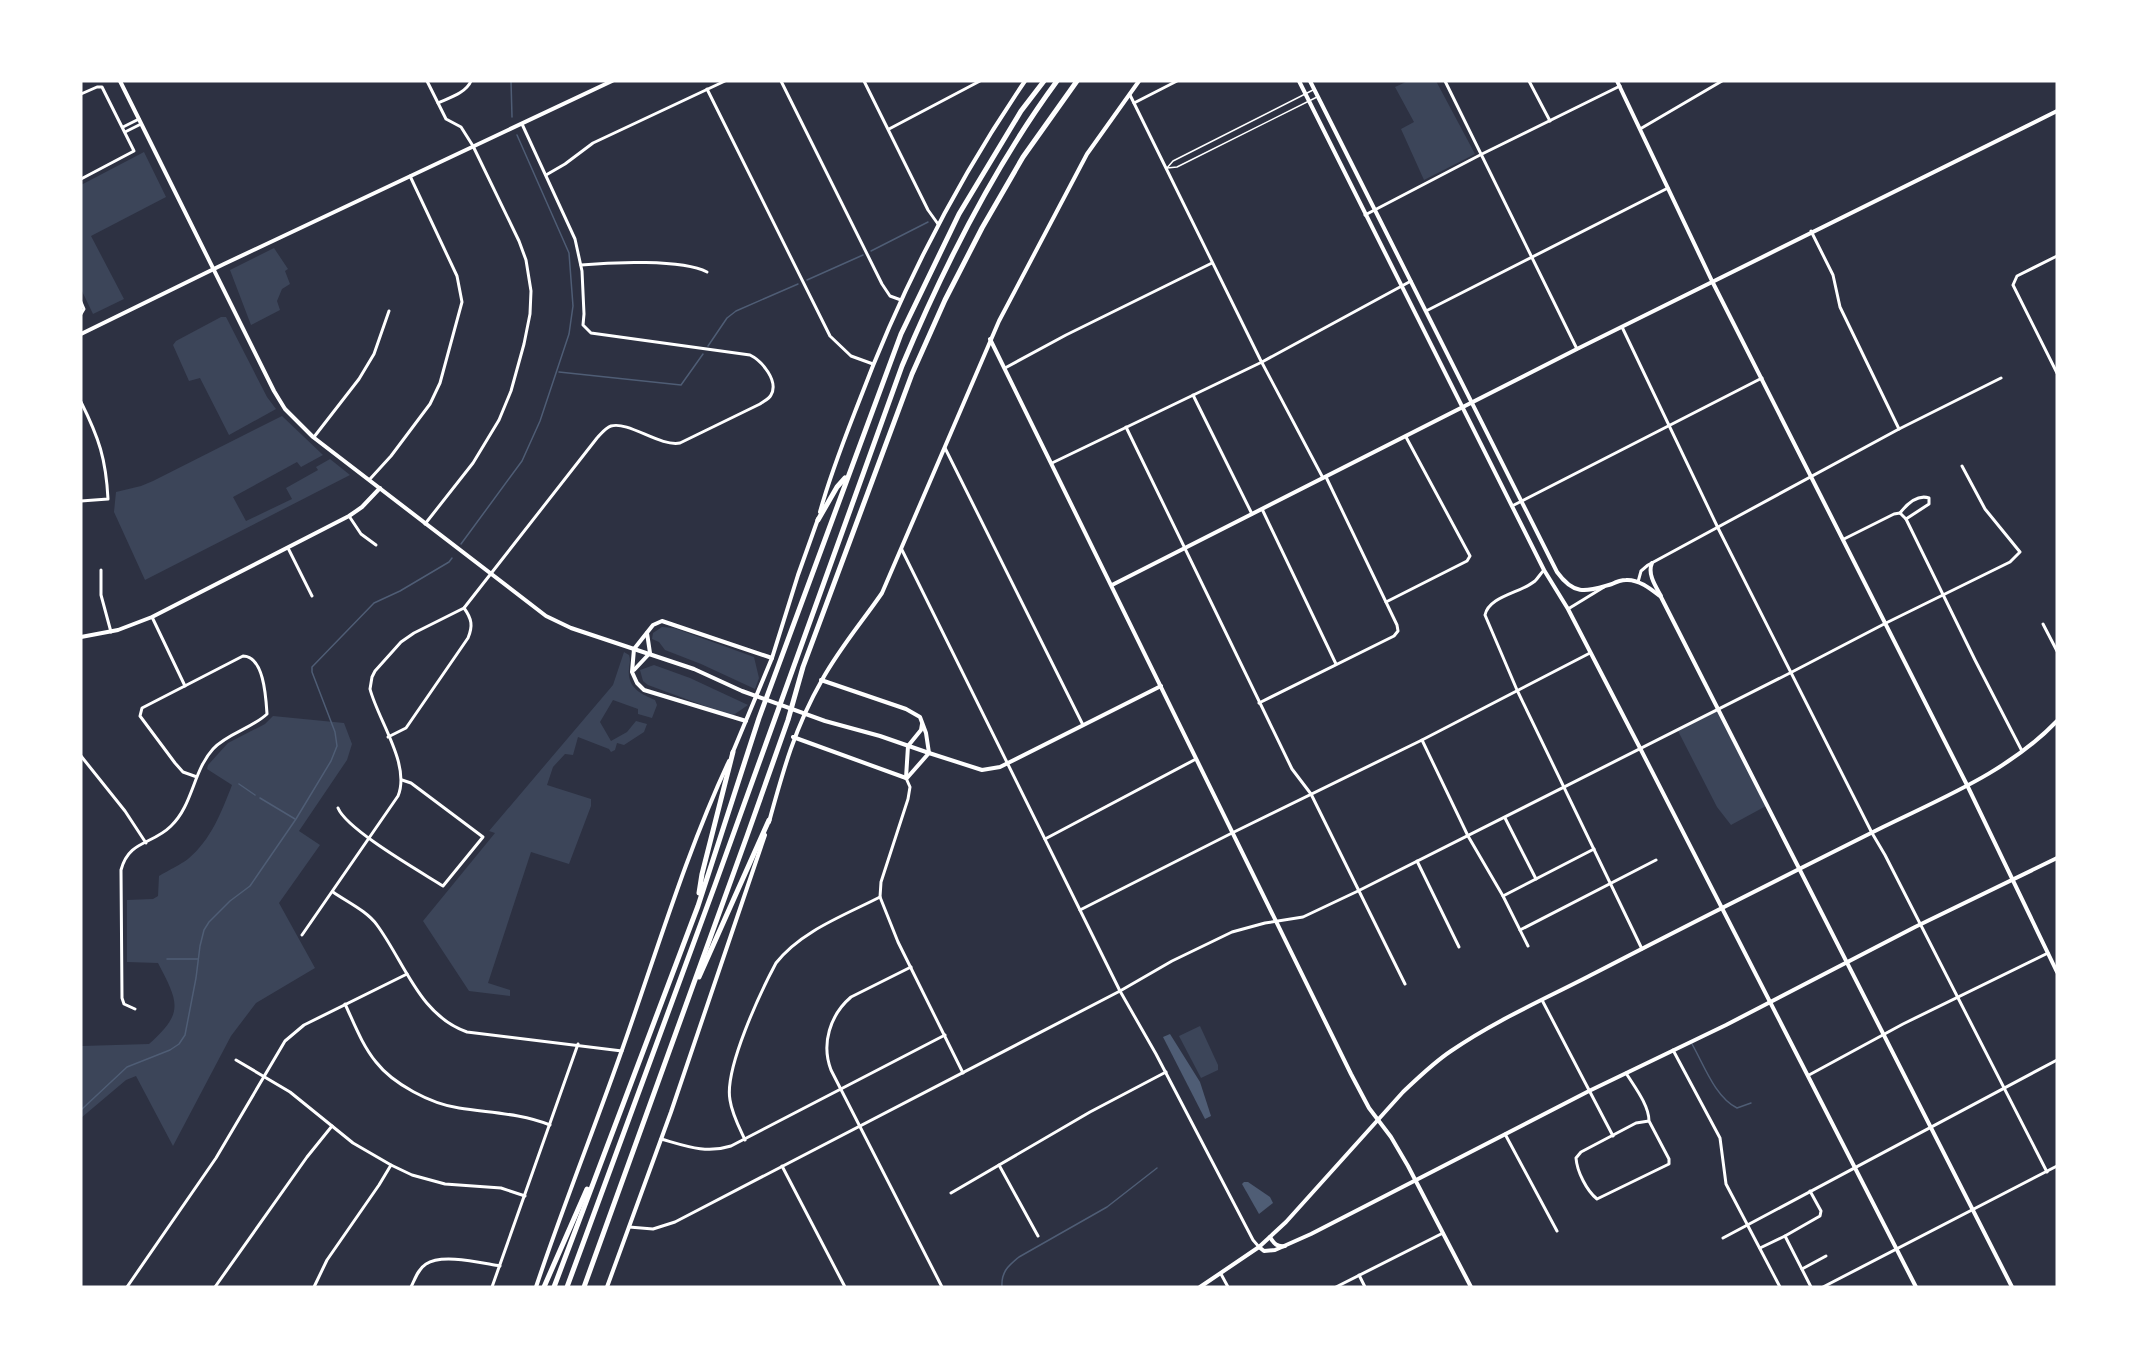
<svg xmlns="http://www.w3.org/2000/svg" width="2138" height="1368" font-family="Jost,sans-serif">
<style>
.green{fill:#3c4559}
.water{fill:#4f5d75}
.lines{fill:none;stroke-linecap:round;stroke-linejoin:round}
.stream{stroke:#4f5d75;stroke-width:1.5}
.service{stroke:#fff;stroke-width:1.5}
.minor{stroke:#fff;stroke-width:3}
.tertiary{stroke:#fff;stroke-width:4}
.secondary{stroke:#fff;stroke-width:4}
.motorway{stroke:#fff;stroke-width:5}
</style>
<rect width="100%" height="100%" fill="#2d3142"/>
<g class="green">
<polygon points="1408,81 1436,81 1475,154 1424,180 1401,129 1414,122 1395,87"/>
<polygon points="144,152 166,197 91,236 124,299 93,314 81,289 81,185"/>
<polygon points="274,248 288,269 285,271 290,284 282,289 277,301 280,310 251,325 230,270"/>
<polygon points="221,317 226,317 267,397 276,409 229,435 200,378 189,381 173,345 176,341"/>
<polygon points="282,416 323,455 301,467 297,462 233,497 246,521 292,499 286,488 318,470 316,467 330,459 350,475 145,580 114,512 116,492 141,486 153,481"/>
<polygon points="662,627 674,628 754,657 759,678 755,689 701,664 665,650 659,642 652,639 653,633"/>
<path d="M624,652L629,655C631,661 629,664 629,669C627,688 641,694 655,700L657,705L652,718L638,714V709L613,700L600,722L611,741L627,732L636,721L647,724L644,732L624,745L617,743L615,750L611,752L609,749L578,737L573,755L565,754L553,767L547,785L591,799V806L569,864L531,852L488,983L510,990V996L469,991L423,921L495,833L489,831L613,685Z"/>
<polygon points="654,665 690,678 748,705 732,716 648,685 643,681 640,670"/>
<polygon points="1717,709 1766,806 1731,825 1717,807 1677,729"/>
<path d="M273,716L344,723L352,744L347,760L299,831L320,845L279,903L315,968L256,1003L231,1036L173,1146L136,1076L126,1080L81,1118L82,1046L149,1044C184,1013 179,1003 158,963L127,962V900L153,899L158,896L159,876C169,870 180,865 188,859C211,840 222,811 232,785L207,769L208,765L228,743L265,724Z"/>
<polygon points="1200,1026 1218,1065 1218,1070 1201,1078 1179,1036"/>
</g>
<g class="water">
<polygon points="1170,1034 1200,1082 1211,1116 1205,1119 1163,1037"/>
<polygon points="1244,1182 1248,1182 1270,1197 1273,1203 1259,1214 1242,1184"/>
</g>
<g class="lines">
<g class="stream">
<polyline points="511,81 512,117"/>
<polyline points="871,251 928,222"/>
<polyline points="807,280 863,255"/>
<polyline points="708,346 727,318 736,311 798,284"/>
<polyline points="559,372 681,385 703,354"/>
<polyline points="461,544 522,461 540,421 569,334 573,306 569,253 517,135"/>
<polyline points="239,784 255,795"/>
<polyline points="260,798 295,819"/>
<polyline points="167,959 198,959"/>
<path d="M1692,1044C1704,1065 1715,1097 1737,1108L1751,1103"/>
<polyline points="81,1110 127,1067 170,1050 179,1044 185,1035 196,978 200,946 204,930 209,922 230,901 250,886 296,819 331,761 337,746 335,732 312,672 312,667 374,603 400,591 449,562 452,558"/>
<path d="M1002,1287C1001,1272 1008,1266 1019,1257L1107,1207L1157,1168"/>
</g>
<g class="service">
<polyline points="1167,168 1173,161 1313,90"/>
<polyline points="1167,168 1177,167 1317,97"/>
</g>
<g class="minor">
<polyline points="781,81 882,284 890,296 901,300"/>
<polyline points="864,81 928,210 938,224"/>
<polyline points="1445,81 1577,349"/>
<polyline points="1529,81 1550,121"/>
<polyline points="707,89 830,336 851,356 873,364"/>
<polyline points="81,94 97,87 102,87 134,151 81,179"/>
<polyline points="1130,95 1260,359 1323,478"/>
<path d="M438,103C449,98 466,93 471,81"/>
<polyline points="1134,103 1177,81"/>
<polyline points="123,127 139,119"/>
<polyline points="889,129 980,81"/>
<polyline points="1640,129 1722,81"/>
<polyline points="125,132 141,124"/>
<polyline points="546,175 565,164 593,143 725,81"/>
<polyline points="1365,215 1482,154 1620,86"/>
<polyline points="1811,231 1833,275 1840,307 1899,429"/>
<polyline points="2057,256 2017,276 2013,285 2057,373"/>
<path d="M581,265C611,262 682,259 707,272"/>
<polyline points="81,302 84,309 81,314"/>
<polyline points="1426,311 1668,188"/>
<polyline points="1622,327 1718,528 1872,833 1885,855 2047,1172"/>
<polyline points="1005,368 1066,335 1212,263"/>
<polyline points="1193,395 1252,514"/>
<path d="M81,402C99,438 106,459 108,499L81,501"/>
<polyline points="1126,427 1292,769 1311,794 1405,984"/>
<polyline points="314,437 359,379 374,354 389,311"/>
<polyline points="945,448 1083,725"/>
<polyline points="1052,463 1262,362 1411,281"/>
<polyline points="370,479 391,456 430,404 440,383 462,302 457,276 410,176"/>
<polyline points="1512,506 1762,378"/>
<polyline points="1262,509 1336,664"/>
<path d="M1900,513C1907,504 1917,494 1929,498V504L1906,519"/>
<polyline points="349,516 361,534 376,545"/>
<polyline points="425,524 473,463 499,420 511,391 524,344 530,314 531,291 526,260 519,241 473,146 461,127 446,119 427,81"/>
<polyline points="1844,539 1894,514 1900,513 1906,519 1975,660 2022,751"/>
<polyline points="288,548 312,596"/>
<polyline points="902,550 1120,991 1156,1054 1253,1240 1259,1247"/>
<polyline points="101,570 101,595 111,632"/>
<path d="M1544,570C1541,573 1538,578 1535,581C1521,593 1489,596 1485,615L1517,690L1642,949"/>
<polyline points="1638,582 1641,571 1648,565 1899,429 2001,378"/>
<polyline points="1386,602 1467,561 1470,556 1406,437"/>
<polyline points="1568,609 1604,587"/>
<polyline points="152,617 185,686"/>
<polyline points="2043,624 2057,651"/>
<polyline points="1259,703 1394,636 1398,631 1397,625 1326,477"/>
<path d="M388,737L406,728L468,638C473,626 472,619 464,608"/>
<polyline points="1422,740 1468,836 1503,896 1528,946"/>
<polyline points="81,756 125,811 146,843"/>
<polyline points="906,778 910,787 908,799 881,882 880,897 898,942 963,1073"/>
<path d="M338,808C347,830 421,872 443,886L483,837L411,783L402,780"/>
<polyline points="1505,818 1536,879"/>
<polyline points="1045,839 1196,759"/>
<polyline points="1417,861 1459,947"/>
<path d="M333,892C347,902 367,911 377,925C405,963 419,1015 467,1032L622,1051"/>
<polyline points="1503,896 1594,849"/>
<polyline points="1080,910 1232,833 1422,740 1590,653"/>
<polyline points="1520,930 1656,860"/>
<path d="M302,935L398,796C411,765 378,720 370,689L372,677L375,671L401,642L414,633L464,608L597,438C601,434 605,428 611,426C629,421 660,447 680,443L760,404C764,401 769,399 771,395C779,381 762,361 750,355L591,333L583,325L584,314L582,271L575,239L522,124"/>
<path d="M911,967L851,997C830,1015 821,1044 831,1070L942,1287"/>
<polyline points="1542,1000 1613,1136"/>
<path d="M345,1004C354,1023 362,1045 376,1062C393,1084 431,1104 459,1108C490,1113 520,1113 550,1125"/>
<path d="M135,1009L124,1004L122,998L121,870C129,840 152,845 171,826C193,805 193,771 213,749C228,733 251,729 267,714C266,698 264,656 243,656L142,708L140,716L175,763L183,772L197,777"/>
<polyline points="1673,1050 1720,1138 1726,1184 1780,1287"/>
<polyline points="236,1060 290,1092 353,1143 391,1165 412,1175 445,1184 501,1188 525,1196"/>
<path d="M1626,1073C1634,1086 1649,1105 1649,1121L1669,1159V1164L1597,1199C1587,1191 1577,1172 1576,1158L1581,1152L1636,1123L1649,1121"/>
<polyline points="1809,1075 1903,1024 2048,953"/>
<polyline points="1505,1134 1557,1231"/>
<path d="M661,1139C686,1146 706,1154 731,1146L945,1035"/>
<path d="M745,1140C739,1127 732,1114 730,1100C724,1069 761,991 776,963C801,931 845,915 880,897"/>
<polyline points="999,1165 1038,1236"/>
<polyline points="782,1166 845,1287"/>
<polyline points="1810,1191 1821,1211 1820,1216 1785,1236 1811,1287"/>
<polyline points="951,1193 1090,1112 1166,1072"/>
<polyline points="629,1227 653,1229 675,1222 1120,991 1172,961 1232,932 1265,923 1303,917 1358,891 1790,673 1886,623 2010,562 2020,552 1985,509 1962,466"/>
<polyline points="1723,1238 2057,1060"/>
<polyline points="1760,1248 1785,1236"/>
<polyline points="1802,1269 1826,1256"/>
<polyline points="1221,1274 1228,1287"/>
<polyline points="1359,1275 1365,1287"/>
<polyline points="127,1287 216,1158 285,1041 304,1025 407,974"/>
<polyline points="215,1287 307,1157 332,1126"/>
<polyline points="314,1287 327,1260 379,1185 391,1165"/>
<path d="M411,1287C415,1279 418,1269 426,1264C442,1253 481,1263 500,1266"/>
<polyline points="492,1287 578,1044"/>
<polyline points="1336,1287 1443,1233"/>
<polyline points="1823,1287 2057,1166"/>
</g>
<g class="tertiary">
<polyline points="1617,81 1712,281 1967,785 2057,972"/>
<polyline points="81,334 224,264 612,81"/>
<polyline points="990,339 1351,1074 1369,1108 1391,1137 1408,1166 1471,1287"/>
<polyline points="1112,585 1577,349 2057,111"/>
<polyline points="81,637 118,630 152,617 349,516 362,507 380,488"/>
<polyline points="929,753 982,770 1000,767 1161,686"/>
<polyline points="1259,1247 1264,1251 1275,1250 1311,1234 1589,1091 1726,1025 1915,927 2057,858"/>
</g>
<g class="secondary">
<polyline points="120,81 274,391 285,409 313,437 546,616 571,628 694,669 742,691 825,721 880,736 929,753"/>
<polyline points="1299,81 1544,570 1568,609 1640,748 1916,1287"/>
<path d="M1310,81L1557,572C1575,597 1587,591 1612,584C1616,582 1622,580 1626,580C1639,579 1652,590 1661,597L2012,1287"/>
<path d="M820,512C830,475 844,440 858,404C901,290 956,182 1025,81"/>
<path d="M1652,563C1647,574 1656,587 1661,596"/>
<polyline points="647,633 650,653"/>
<polyline points="634,670 649,654"/>
<polyline points="821,680 906,709 920,717 926,733 929,753"/>
<polyline points="746,721 644,690 637,683 632,672 634,649 653,625 662,621 772,658"/>
<polyline points="793,737 906,778"/>
<polyline points="732,754 772,658 798,575 818,519"/>
<polyline points="906,778 908,746 921,730 922,724"/>
<polyline points="907,778 929,753"/>
<path d="M769,822C783,771 795,727 822,680C839,649 862,622 882,593L999,321L1087,154L1139,81"/>
<path d="M1270,1237C1274,1244 1277,1247 1285,1246"/>
<path d="M536,1287C563,1206 595,1127 623,1047C657,951 686,853 729,761"/>
<polyline points="607,1287 671,1112 765,835"/>
<path d="M1200,1287L1259,1247L1286,1222L1403,1092C1418,1078 1433,1063 1451,1051C1496,1020 1547,998 1595,973C1691,923 1787,875 1883,827C1944,797 2009,771 2057,721"/>
</g>
<g class="motorway">
<polyline points="818,520 837,487 845,478"/>
<polyline points="699,893 702,874 733,752"/>
<polyline points="699,977 769,820"/>
<polyline points="544,1287 587,1189"/>
<polyline points="554,1287 698,906 759,718 901,334 959,214 1021,111 1044,81"/>
<path d="M567,1287L715,885L902,366C944,266 993,168 1057,81"/>
<polyline points="584,1287 747,836 788,720 803,667 912,374 945,300 982,228 1023,157 1077,81"/>
</g>
</g>
<rect width="2138" height="1368" fill="none" stroke="#ffffff" stroke-width="165"/>
</svg>
